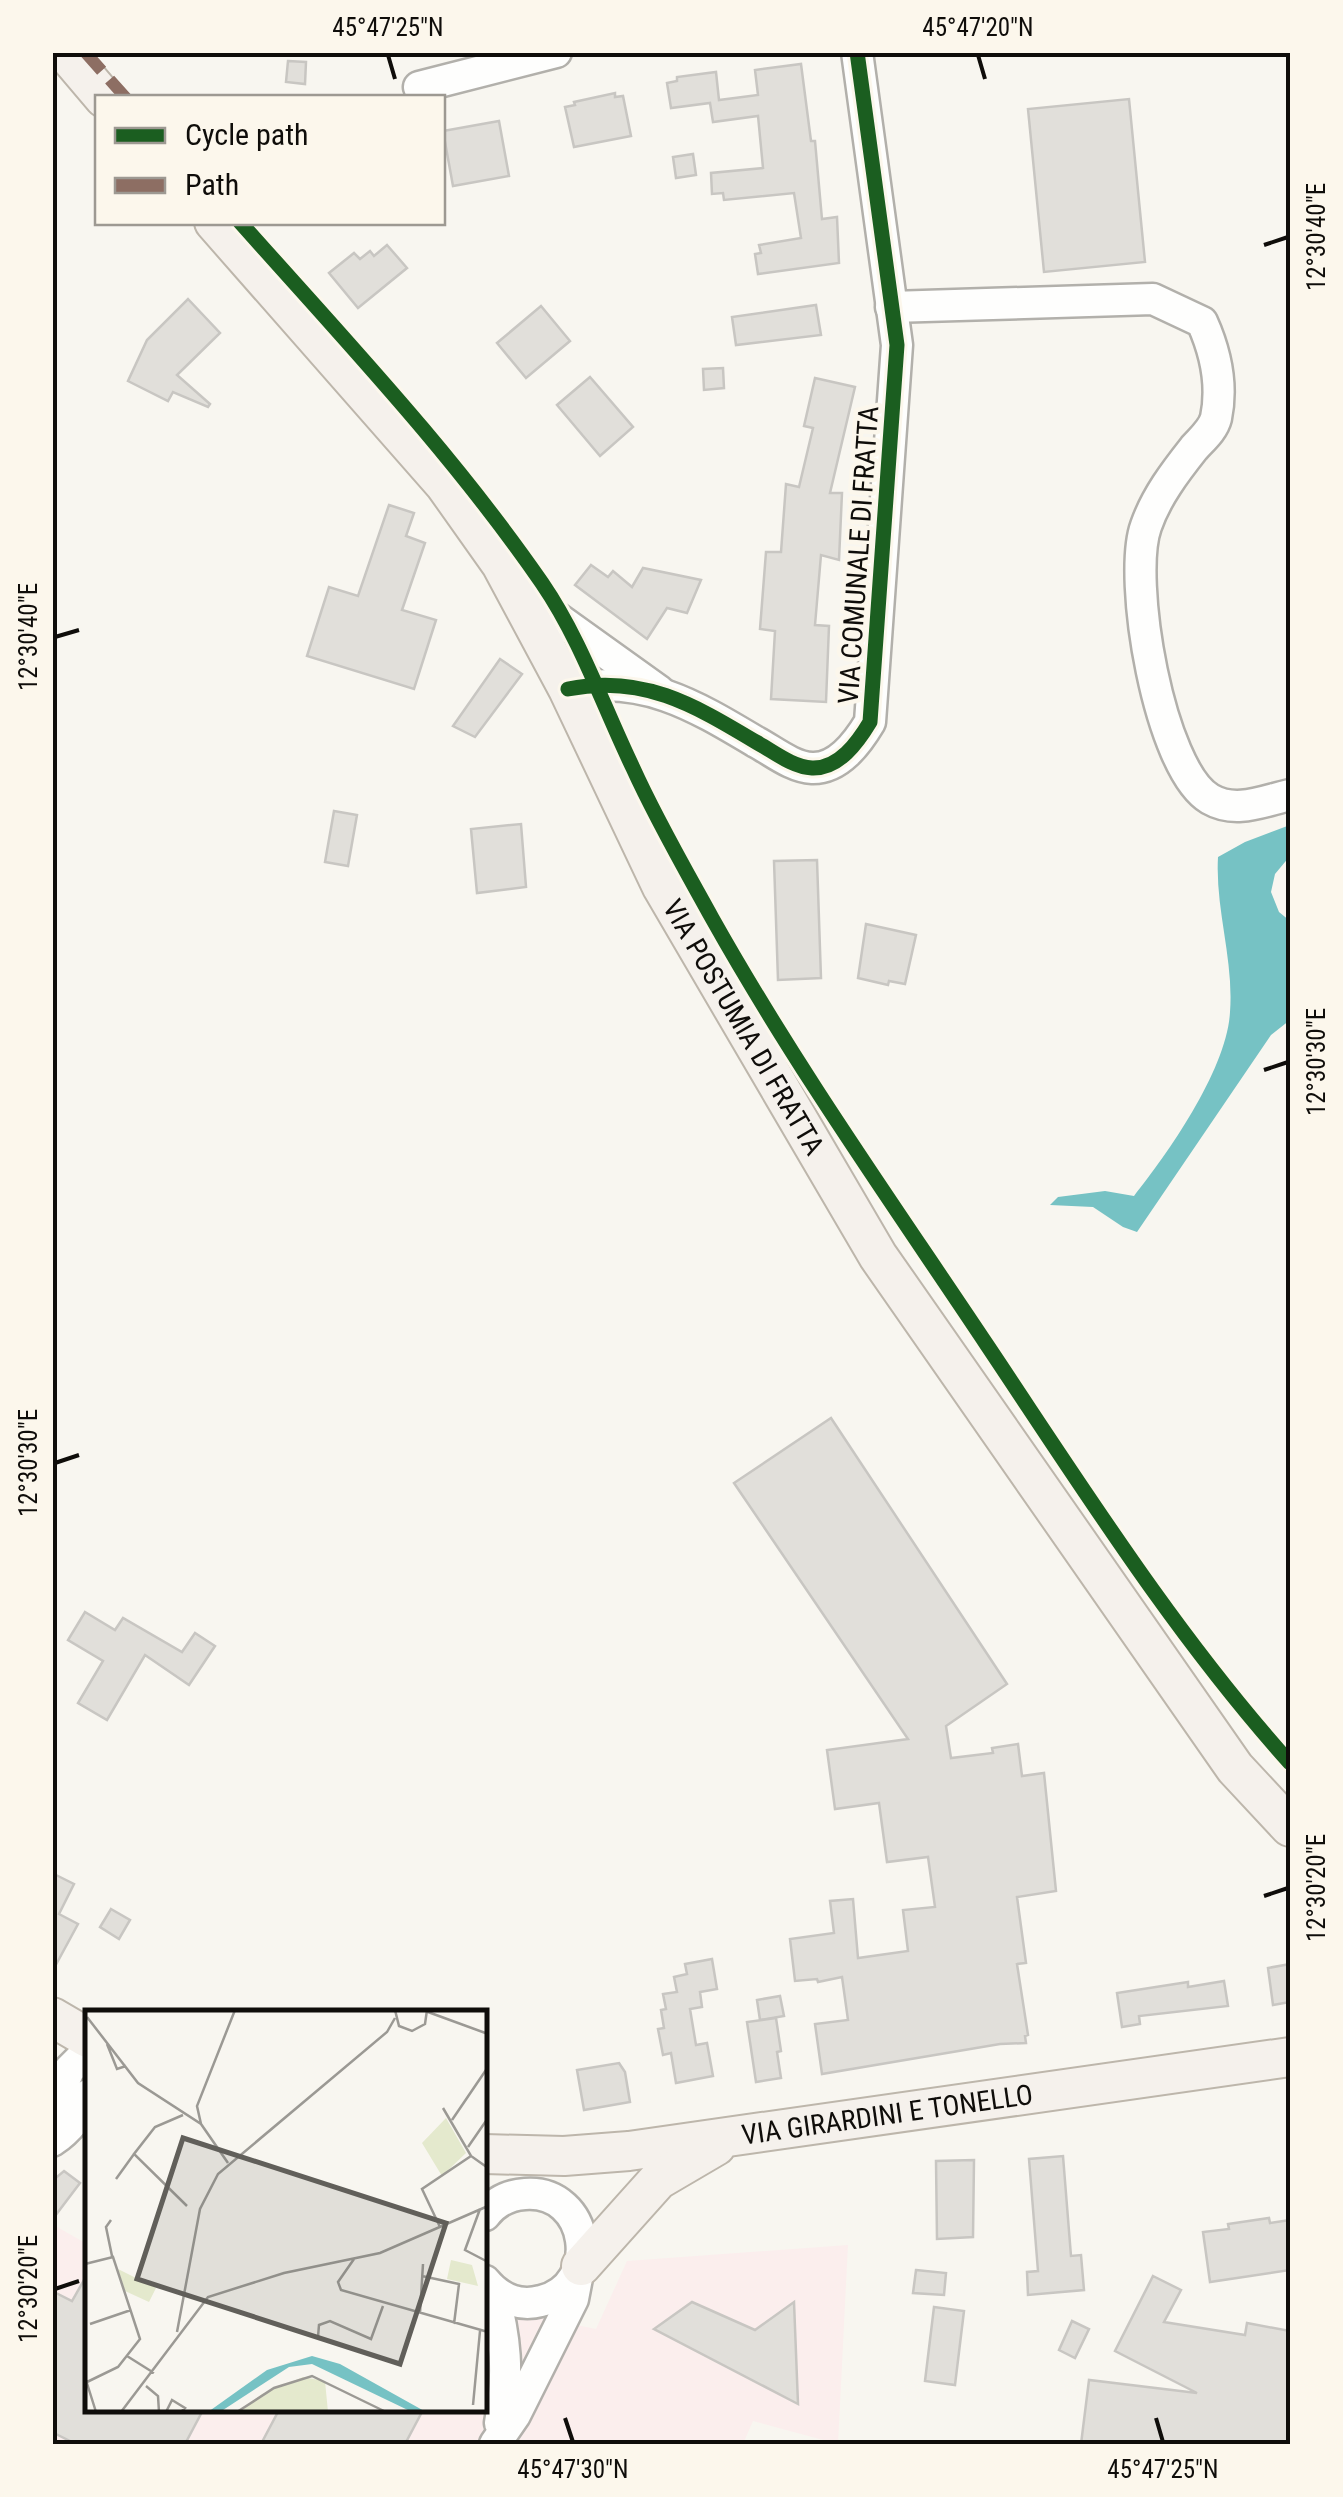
<svg xmlns="http://www.w3.org/2000/svg" width="1343" height="2497" font-family="'Roboto Condensed',sans-serif">
<style>
.industrial{fill:#fbeeed}
.water{fill:#76c2c4}
.building{fill:#e1dfda;stroke:#c8c6c2;stroke-width:2.5}
.lines{fill:none;stroke-linecap:round;stroke-linejoin:round}
.minor-casing{stroke:#b2b0ab;stroke-width:35}
.major-casing{stroke:#bdb6ab;stroke-width:42}
.minor{stroke:#fefefd;stroke-width:30}
.major{stroke:#f5f1ec;stroke-width:38}
.quiet{stroke:#8d6e63;stroke-width:12;stroke-dasharray:25 12;stroke-linecap:butt}
.cycleway-casing{stroke:#fcf7ec;stroke-width:21}
.cycleway{stroke:#1b5e20;stroke-width:15}
.ticks{fill:none;stroke:#0f0d0a;stroke-width:4}
.labels{text-anchor:middle;stroke-width:9;stroke-linejoin:round;paint-order:stroke}
.street-label{font-size:28px;fill:#0f0d0a;stroke:#fcf7ec}
.inset-road{fill:none;stroke:#9b9994;stroke-width:2.5}
.view{fill:#615f5a;fill-opacity:0.15;stroke:#615f5a;stroke-width:5}
.inset-edge{fill:none;stroke:#0f0d0a;stroke-width:5}
.neatline{fill:none;stroke:#0f0d0a;stroke-width:4}
.ticks-label{font-size:25px;text-anchor:middle;fill:#0f0d0a}
</style>
<rect width="100%" height="100%" fill="#f8f6f0"/>
<polygon class="industrial" points="52,2224 87,2244 88,2410 485,2410 485,2307 596,2329 627,2261 848,2245 838,2444 753,2421 743,2444 53,2444"/>
<path class="water" d="M1290,825V856L1275,874L1271,892L1279,912L1290,921V1020L1271,1035L1137,1232L1123,1227L1093,1207L1050,1205L1058,1197L1105,1191L1134,1196C1169,1152 1227,1069 1230,1012C1234,960 1215,909 1218,857L1245,842Z"/>
<g class="building">
<polygon points="288,61 306,62 305,84 286,82"/>
<polygon points="801,64 811,141 815,141 822,219 837,217 839,263 758,274 755,254 761,253 759,245 801,238 794,193 724,200 723,193 712,194 711,173 763,168 758,116 713,122 710,103 671,108 667,83 677,81 677,77 716,72 719,100 758,95 755,70"/>
<polygon points="615,93 615,97 623,96 631,136 574,147 565,107 575,105 574,102"/>
<polygon points="1129,99 1145,262 1044,272 1028,109"/>
<polygon points="499,121 509,176 453,186 443,131"/>
<polygon points="693,154 696,175 676,178 673,157"/>
<polygon points="387,245 407,268 358,308 329,273 354,253 360,259 370,251 374,256"/>
<polygon points="188,299 220,333 177,375 210,404 208,407 173,392 168,401 128,381 147,340"/>
<polygon points="816,305 821,335 736,345 732,317"/>
<polygon points="541,306 570,341 526,378 497,343"/>
<polygon points="723,368 724,388 704,390 703,369"/>
<polygon points="590,377 633,427 600,456 557,405"/>
<polygon points="815,378 855,387 830,493 842,493 839,560 821,555 815,625 829,626 826,702 771,699 775,631 760,629 766,552 781,552 786,484 799,487 813,428 804,426"/>
<polygon points="389,505 414,513 406,536 425,543 402,610 436,620 414,689 307,656 329,587 358,596"/>
<polygon points="591,565 608,577 613,571 632,587 643,568 701,580 687,613 667,608 647,639 575,585"/>
<polygon points="500,659 522,674 475,737 453,726"/>
<polygon points="334,811 357,815 348,866 325,862"/>
<polygon points="521,824 526,887 477,893 471,829"/>
<polygon points="817,860 821,978 778,980 774,861"/>
<polygon points="866,924 916,935 905,984 889,981 888,985 858,978"/>
<polygon points="831,1418 1007,1684 946,1726 951,1758 993,1753 992,1748 1018,1744 1022,1776 1044,1773 1056,1891 1017,1897 1026,1963 1017,1964 1028,2035 1025,2036 1026,2043 1000,2044 822,2074 815,2024 848,2020 842,1977 818,1982 817,1979 795,1981 790,1939 834,1933 830,1901 853,1899 858,1958 908,1951 903,1910 935,1907 928,1857 887,1862 879,1803 835,1809 827,1750 908,1739 734,1483"/>
<polygon points="85,1612 115,1630 123,1618 182,1652 195,1633 215,1646 189,1685 145,1655 107,1720 78,1703 103,1661 68,1640"/>
<polygon points="52,1873 74,1884 59,1914 78,1924 52,1972"/>
<polygon points="111,1909 130,1920 119,1939 100,1927"/>
<polygon points="712,1959 717,1989 700,1992 702,2007 690,2009 696,2045 707,2043 713,2076 676,2083 671,2053 663,2055 658,2029 664,2028 661,2010 666,2009 663,1994 677,1992 674,1977 687,1974 685,1964"/>
<polygon points="1290,1964 1290,2002 1273,2005 1268,1968"/>
<polygon points="1224,1981 1228,2006 1139,2016 1140,2024 1122,2027 1117,1993 1188,1982 1188,1987"/>
<polygon points="780,1996 784,2016 760,2020 757,2000"/>
<polygon points="776,2018 781,2051 777,2052 781,2078 756,2082 747,2022"/>
<polygon points="619,2063 625,2072 630,2102 584,2110 577,2070"/>
<polygon points="1063,2156 1071,2256 1081,2255 1084,2290 1028,2295 1027,2272 1038,2271 1029,2159"/>
<polygon points="974,2160 973,2237 937,2239 936,2161"/>
<polygon points="64,2171 80,2183 52,2220 52,2181"/>
<polygon points="1269,2218 1270,2223 1290,2220 1290,2270 1210,2282 1203,2232 1229,2229 1228,2224"/>
<polygon points="916,2270 946,2273 944,2295 913,2293"/>
<polygon points="88,2273 88,2410 203,2410 185,2444 76,2444 52,2432 52,2291 72,2301"/>
<polygon points="1153,2276 1181,2290 1164,2322 1245,2335 1247,2323 1290,2331 1290,2444 1081,2444 1089,2380 1197,2393 1115,2351"/>
<polygon points="692,2302 755,2330 794,2302 798,2404 654,2329"/>
<polygon points="934,2307 964,2311 955,2385 925,2381"/>
<polygon points="1072,2321 1089,2329 1075,2358 1059,2350"/>
<polygon points="279,2410 423,2410 405,2444 261,2444"/>
</g>
<g class="lines">
<g class="minor-casing">
<g id="minor">
<polyline points="419,87 556,52"/>
<path d="M891,307L1153,299L1202,322C1216,353 1223,384 1216,418C1213,430 1202,439 1194,448C1175,472 1156,497 1146,526C1127,578 1159,769 1210,799C1236,814 1263,801 1290,795"/>
<polyline points="525,604 553,615 659,691"/>
<path d="M568,689C643,674 694,705 756,742C773,751 792,767 812,768C839,769 858,742 870,722L897,345L857,52"/>
<polyline points="52,2109 69,2070 88,2051"/>
<path d="M52,2141C70,2129 80,2115 88,2095"/>
<path d="M485,2215C495,2202 508,2195 525,2194C590,2189 604,2286 541,2301C519,2307 499,2298 485,2281"/>
<path d="M492,2289C506,2336 509,2375 500,2423"/>
<polyline points="495,2444 515,2415 573,2299 577,2278"/>
</g>
</g>
<g class="major-casing">
<g id="major">
<polyline points="65,52 104,98"/>
<path id="s1" d="M214,222L445,485L501,564L568,689L662,887L878,1256L1235,1768L1290,1827"/>
<polyline points="52,2017 88,2038"/>
<path id="s2" d="M485,2154L564,2156L629,2151L1290,2057"/>
<polyline points="581,2266 658,2180 716,2146"/>
</g>
</g>
<use href="#minor" class="minor"/>
<use href="#major" class="major"/>
<polyline class="quiet" points="85,52 126,98"/>
<g class="cycleway-casing">
<g id="cycleway">
<path d="M240,222C344,339 453,454 542,583C581,640 603,706 633,768C656,819 685,869 712,918C795,1066 893,1204 987,1345C1082,1487 1175,1635 1290,1763"/>
<path d="M568,689C643,674 694,705 756,742C773,751 792,767 812,768C839,769 858,742 870,722L897,345L857,52"/>
</g>
</g>
<use href="#cycleway" class="cycleway"/>
</g>
<path class="ticks" d="M388,55L395,79M978,55L985,79M1264,245L1288,237M55,637L79,630M1264,1070L1288,1062M55,1463L79,1455M1264,1896L1288,1888M55,2289L79,2281M565,2418L573,2442M1156,2418L1163,2442"/>
<g class="labels">
<g class="street-label">
<text transform="translate(858 555) rotate(-86)" y="10">VIA COMUNALE DI FRATTA</text>
<text dy="10" stroke="none"><textPath href="#s1" startOffset="970">VIA POSTUMIA DI FRATTA</textPath></text>
<text dy="10" stroke="none"><textPath href="#s2" startOffset="405">VIA GIRARDINI E TONELLO</textPath></text>
</g>
</g>
<g transform="translate(85 2010)">
<rect width="402" height="402" fill="#f8f6f0"/>
<path d="M361,108L381,143L357,166L337,133ZM366,250L387,255L393,276L362,269ZM33,259L71,278L64,292L40,281ZM218,367L240,371L243,402H155L177,384Z" fill="#e4e9cd"/>
<path d="M227,346L255,354L341,402H327L227,354L204,357L135,402H123L182,360Z" fill="#76c2c4"/>
<path class="inset-road" d="M310,0L314,16L327,21L340,14L342,0M343,2L403,24M2,7L53,73L116,114L143,153M22,34L32,59L41,56M358,98L386,146L403,158M98,105L70,117L49,144L102,196M367,110L403,57M116,114L112,96L150,0M383,137L403,108M31,169L49,144M395,199L380,240L403,252M26,210L21,217L27,246M355,217L337,179L386,146M269,249L253,272L256,280L403,322M0,254L28,247L55,329L33,357L2,372M337,266L374,274L369,314M335,303L338,254M5,314L46,300M92,322L115,199L133,164L302,22L310,8M233,327L234,315L245,311L286,329L298,296M42,346L69,363M0,367L11,402M61,376L73,386L74,402M388,395L395,321M36,402L123,287L199,263L295,243L403,196M81,402L87,390L100,398L96,402M152,402L189,378L227,366L301,402"/>
<path class="view" d="M98,128L361,213L315,354L52,269Z"/>
<rect width="402" height="402" class="inset-edge"/>
</g>
<rect width="1343" height="2497" fill="none" stroke="#fcf7ec" stroke-width="110"/>
<rect x="95" y="95" width="350" height="130" fill="#fcf7ec" stroke="#9d9992" stroke-width="2.5"/>
<rect x="115" y="128" width="50" height="15" fill="#1b5e20" stroke="#9d9992" stroke-width="2.5"/>
<text x="185" y="145" font-size="30" fill="#0f0d0a">Cycle path</text>
<rect x="115" y="178" width="50" height="15" fill="#8d6e63" stroke="#9d9992" stroke-width="2.5"/>
<text x="185" y="195" font-size="30" fill="#0f0d0a">Path</text>
<rect x="55" y="55" width="1233" height="2387" class="neatline"/>
<g class="ticks-label">
<text x="388" y="36">45°47'25"N</text>
<text x="978" y="36">45°47'20"N</text>
<text transform="translate(1316 237) rotate(-90)" y="9">12°30'40"E</text>
<text transform="translate(28 637) rotate(-90)" y="9">12°30'40"E</text>
<text transform="translate(1316 1062) rotate(-90)" y="9">12°30'30"E</text>
<text transform="translate(28 1463) rotate(-90)" y="9">12°30'30"E</text>
<text transform="translate(1316 1888) rotate(-90)" y="9">12°30'20"E</text>
<text transform="translate(28 2289) rotate(-90)" y="9">12°30'20"E</text>
<text x="573" y="2478">45°47'30"N</text>
<text x="1163" y="2478">45°47'25"N</text>
</g>
</svg>
